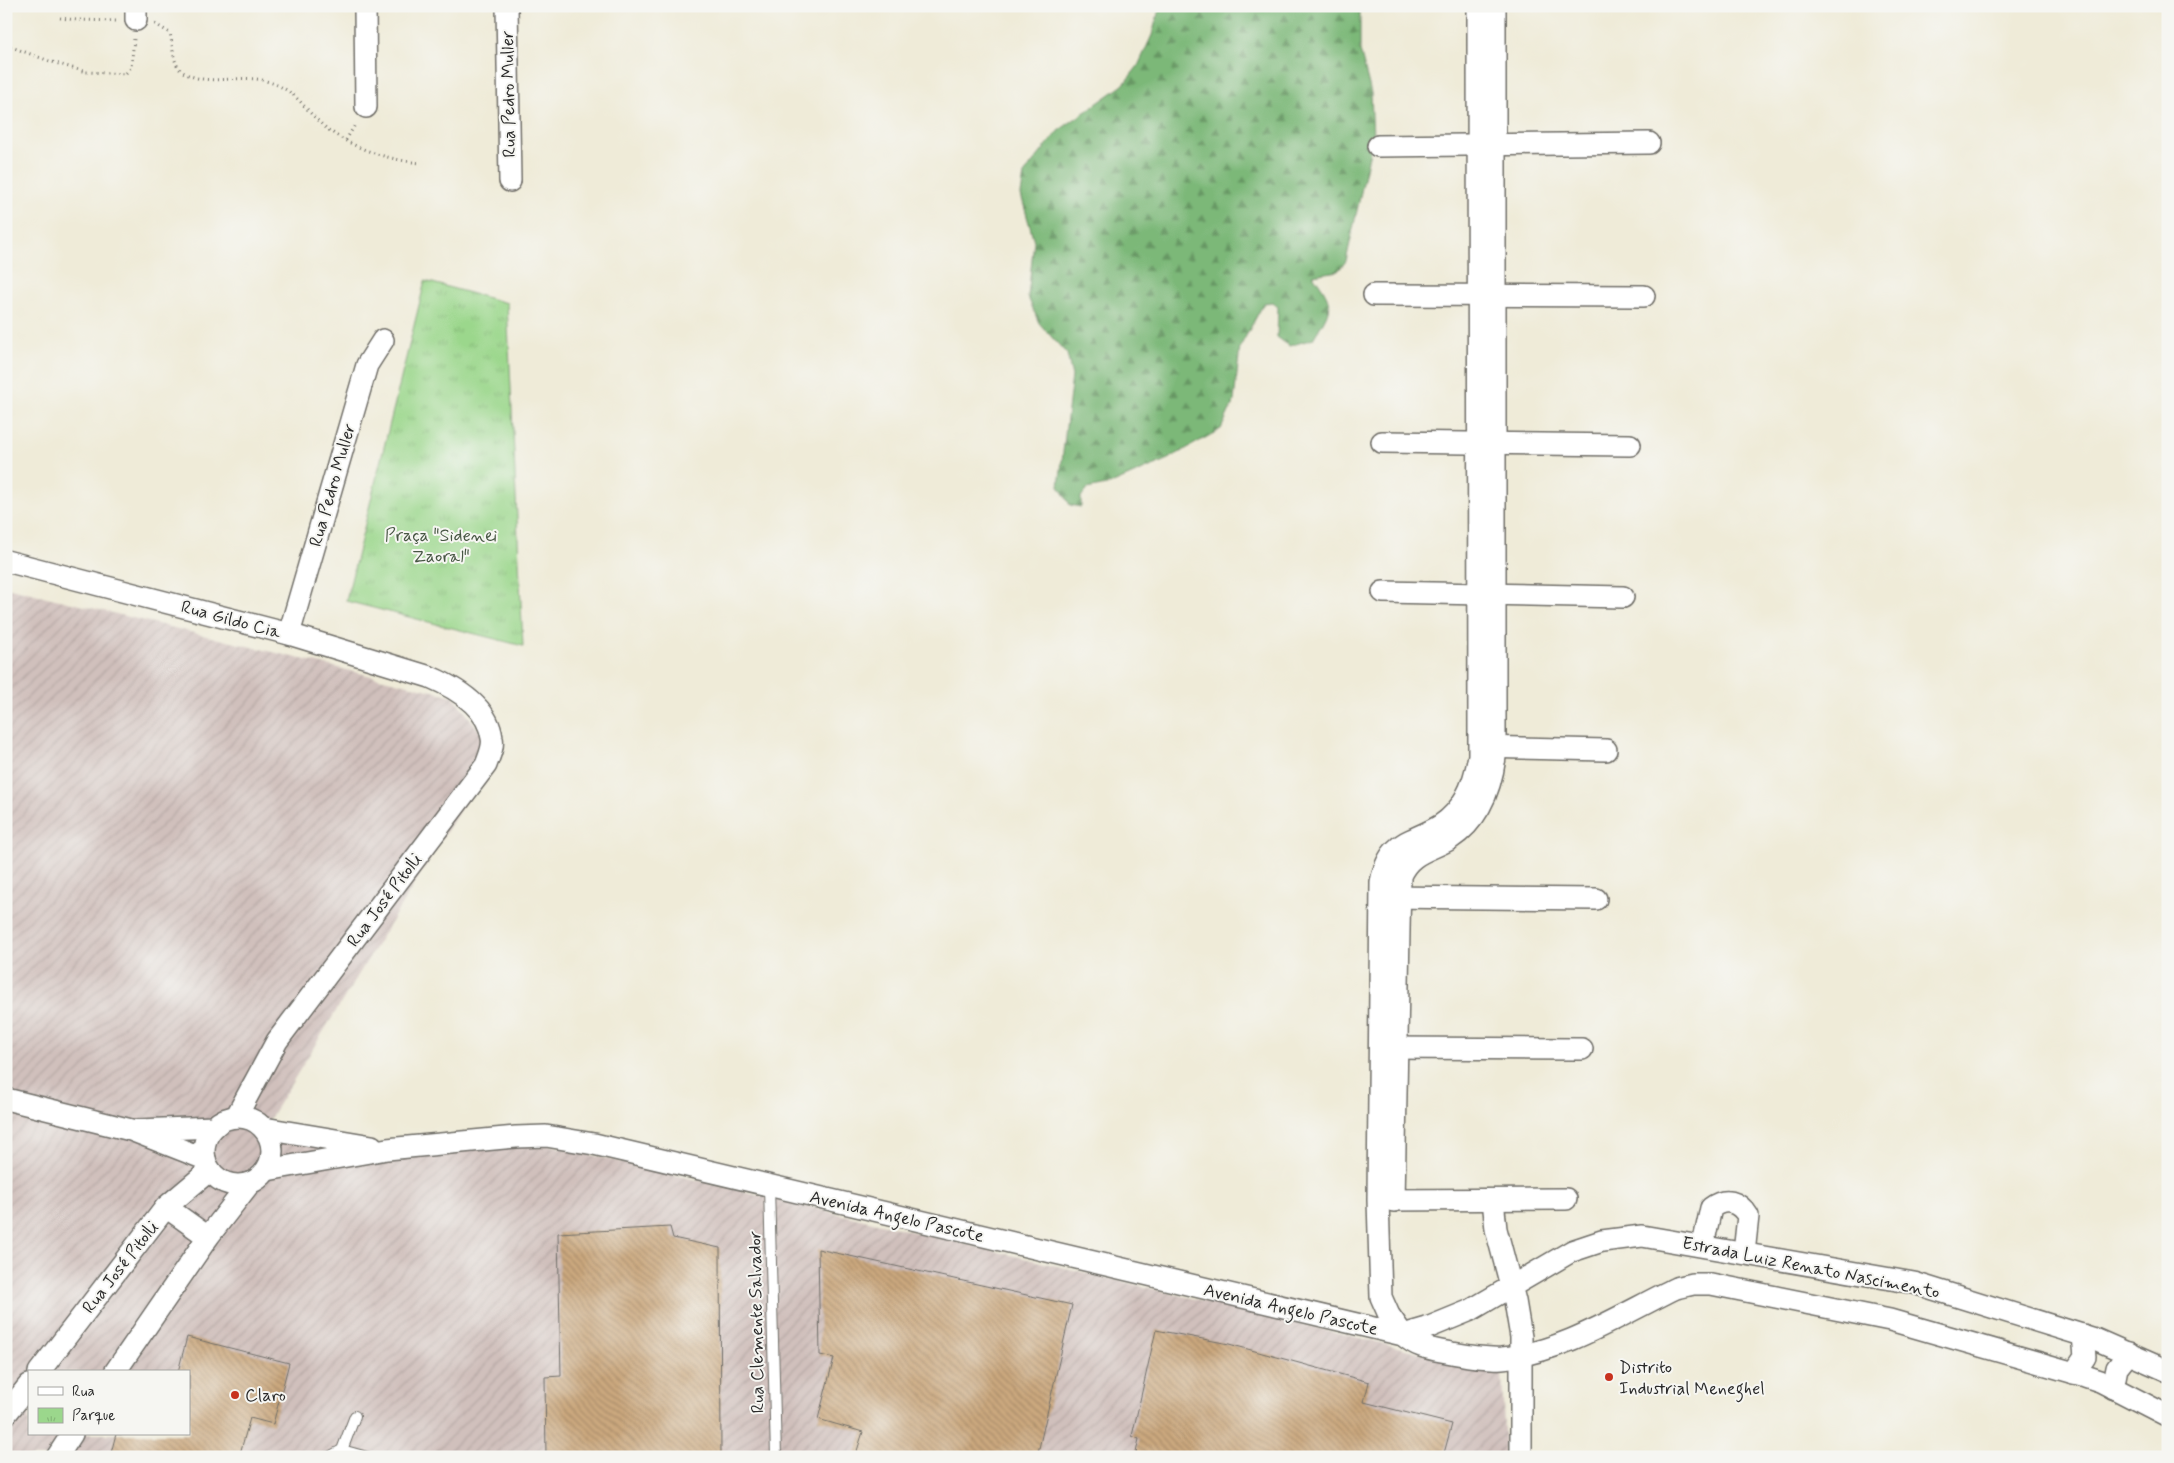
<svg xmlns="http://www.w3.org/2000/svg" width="2174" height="1463" font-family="Mynerve,sans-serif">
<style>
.industrial{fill:url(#industrial-furrows);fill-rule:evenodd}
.forest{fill:url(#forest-firs);stroke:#547252}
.park{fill:url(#park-tufts);stroke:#63815c}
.building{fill:url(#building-back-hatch)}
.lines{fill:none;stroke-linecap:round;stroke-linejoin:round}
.lane-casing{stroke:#706e68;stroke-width:12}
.street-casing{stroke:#706e68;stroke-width:24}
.path{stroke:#706e68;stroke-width:3;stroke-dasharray:1 4;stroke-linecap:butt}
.lane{stroke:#fff;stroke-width:10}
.street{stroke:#fff;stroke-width:21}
.poi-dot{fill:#c8321e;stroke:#f6f6f2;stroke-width:2}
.labels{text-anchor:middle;stroke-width:4;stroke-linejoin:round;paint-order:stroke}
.street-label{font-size:18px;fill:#2b2b2b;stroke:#f6f6f2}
.park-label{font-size:18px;fill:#475643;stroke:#f6f6f2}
.poi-label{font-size:18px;fill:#2b2b2b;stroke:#f6f6f2;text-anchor:start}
</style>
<defs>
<pattern id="industrial-furrows" width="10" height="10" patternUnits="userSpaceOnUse" patternTransform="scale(1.25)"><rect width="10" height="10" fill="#d0c0bc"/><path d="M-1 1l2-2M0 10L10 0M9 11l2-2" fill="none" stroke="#b3a5a2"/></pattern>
<pattern id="forest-firs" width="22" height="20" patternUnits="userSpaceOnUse" patternTransform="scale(1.25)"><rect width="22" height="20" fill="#7cb878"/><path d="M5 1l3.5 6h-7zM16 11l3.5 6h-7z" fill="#669663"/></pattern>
<pattern id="park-tufts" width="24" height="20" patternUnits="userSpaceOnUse" patternTransform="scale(1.25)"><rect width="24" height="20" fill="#9bd78c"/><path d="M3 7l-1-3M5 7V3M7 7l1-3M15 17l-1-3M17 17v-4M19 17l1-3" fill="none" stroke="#86b979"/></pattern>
<pattern id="building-back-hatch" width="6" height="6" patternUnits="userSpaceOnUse" patternTransform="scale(1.25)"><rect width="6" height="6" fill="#cba87e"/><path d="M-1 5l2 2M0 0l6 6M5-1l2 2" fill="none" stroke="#a58967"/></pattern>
</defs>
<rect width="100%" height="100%" fill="#f6f6f2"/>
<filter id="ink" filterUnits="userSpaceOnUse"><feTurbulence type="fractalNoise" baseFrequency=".02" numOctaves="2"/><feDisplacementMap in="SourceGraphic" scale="10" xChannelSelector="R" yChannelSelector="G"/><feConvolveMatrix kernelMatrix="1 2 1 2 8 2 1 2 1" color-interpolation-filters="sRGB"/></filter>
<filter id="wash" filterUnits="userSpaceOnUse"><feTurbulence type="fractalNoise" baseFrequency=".0096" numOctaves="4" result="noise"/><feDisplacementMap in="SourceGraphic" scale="20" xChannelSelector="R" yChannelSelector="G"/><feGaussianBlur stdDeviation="1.12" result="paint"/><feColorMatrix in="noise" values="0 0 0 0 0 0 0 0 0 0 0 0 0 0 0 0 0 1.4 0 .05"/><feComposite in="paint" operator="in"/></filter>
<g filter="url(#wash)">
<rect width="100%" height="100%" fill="#efebd8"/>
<path class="industrial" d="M6,587L453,696L490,745L477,782L264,1128L387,1149L516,1137L1502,1372L1505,1457H6ZM29,1372H189V1434H29Z"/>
<path class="forest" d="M1160,6H1360V50L1371,93L1373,137L1346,261L1338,271L1313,275C1336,306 1332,307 1313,339L1289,346L1277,337L1278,307L1272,302L1264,303L1240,347L1234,401L1221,429L1168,459L1111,484L1087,489L1081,497V507L1070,505L1059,486L1072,376L1067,354L1039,323L1028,297L1034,241L1021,195L1024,174L1058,131L1123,85L1138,66L1152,35Z"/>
<polygon class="park" points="425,281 507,303 523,646 346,601"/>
<g id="blocks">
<g class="building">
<polygon points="670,1227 673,1238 720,1248 721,1457 546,1457 545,1377 561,1376 558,1233"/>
<polygon points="818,1249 1072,1305 1037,1457 855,1457 863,1432 818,1419 834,1358 820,1355"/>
<polygon points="1156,1330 1229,1344 1369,1382 1364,1402 1452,1424 1443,1457 1135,1457 1139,1439 1132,1436"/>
<polygon points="187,1337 289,1363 273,1424 250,1418 239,1457 110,1457 116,1434 189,1434 189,1372 178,1372"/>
</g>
</g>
</g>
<g filter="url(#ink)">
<use href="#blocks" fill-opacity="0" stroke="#706e68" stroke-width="1"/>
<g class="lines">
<g class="lane-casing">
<g id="lane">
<polyline points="769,1186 776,1457"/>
<polyline points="342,1450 367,1457"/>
<polyline points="329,1457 342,1450 355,1416"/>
</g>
</g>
<g class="street-casing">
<g id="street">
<polyline points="136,6 136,20"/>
<polyline points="365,6 366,107"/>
<polyline points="507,6 510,181"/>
<polyline points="1378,146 1649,143"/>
<polyline points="1374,295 1644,296"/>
<polyline points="1382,442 1630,445"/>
<path d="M6,561L289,634L430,677C456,688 488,707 492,738C494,747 489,756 486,765L277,1041L236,1117"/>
<polyline points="1383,592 1623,597"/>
<polyline points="289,634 367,365 383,340"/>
<polyline points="1481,747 1606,750"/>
<polyline points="1384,897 1596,899"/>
<polyline points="1382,1048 1582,1049"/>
<polyline points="6,1099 131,1130 205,1159"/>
<circle cx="238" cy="1151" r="34"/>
<polyline points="264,1128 372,1146"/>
<polyline points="138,1130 214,1127"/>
<path d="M267,1170L387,1149L516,1137L546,1136L594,1144L1403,1335C1419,1349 1432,1349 1452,1353C1469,1356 1485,1359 1502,1358C1562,1353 1622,1314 1676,1288L1693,1284H1711L1890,1320L2085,1376L2100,1381L2168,1416"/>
<polyline points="1381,1200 1566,1199"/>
<polyline points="1493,1200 1496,1229 1515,1301 1521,1337 1521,1457"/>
<path d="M1394,1201L1400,876C1410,852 1430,851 1450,839C1479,820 1491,788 1495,757V6"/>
<polyline points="166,1207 208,1237"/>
<path d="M1703,1245L1711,1208C1725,1197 1739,1201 1748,1216L1744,1253"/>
<path d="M1403,1335L1389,1315L1381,1297L1378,1200L1381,882C1390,838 1411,844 1441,825C1465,809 1475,782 1479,755L1478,6"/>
<polyline points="1403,1335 1427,1328 1471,1310 1572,1251 1602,1241 1642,1236 1914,1283 2095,1339 2168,1371"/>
<polyline points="39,1372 166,1207 210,1170"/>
<polyline points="115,1372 208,1237 250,1183"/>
<polyline points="2074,1373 2085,1357 2083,1335"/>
<polyline points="2113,1388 2117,1368 2129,1353"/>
<polyline points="6,1414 29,1385"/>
<polyline points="57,1457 72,1434"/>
</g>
</g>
<g class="path">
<polyline points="60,18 77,20 117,21"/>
<path d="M155,24L170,33C173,45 172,65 183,72C208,88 240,73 266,81C298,90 303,109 325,127C351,148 388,160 421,163"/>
<polyline points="6,45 52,62 86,72 125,74 131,68 134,39"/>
<polyline points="346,140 356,123"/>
</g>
<use href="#lane" class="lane"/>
<use href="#street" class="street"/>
</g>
</g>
<g class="poi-dot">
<circle cx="1609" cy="1377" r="5"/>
<circle cx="235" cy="1395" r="5"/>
</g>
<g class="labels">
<g class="street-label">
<text transform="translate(508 94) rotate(-91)" y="6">Rua Pedro Muller</text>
<text transform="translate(332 485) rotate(-74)" y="6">Rua Pedro Muller</text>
<text transform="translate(231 619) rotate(15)" y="6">Rua Gildo Cia</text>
<text transform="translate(384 900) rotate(-53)" y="6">Rua José Pitolli</text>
<text transform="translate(897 1216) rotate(13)" y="6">Avenida Angelo Pascote</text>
<text transform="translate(120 1267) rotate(-52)" y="6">Rua José Pitolli</text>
<text transform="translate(1811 1267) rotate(11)" y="6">Estrada Luiz Renato Nascimento</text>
<text transform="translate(1291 1309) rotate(13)" y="6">Avenida Angelo Pascote</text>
<text transform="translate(756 1322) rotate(-91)" y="6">Rua Clemente Salvador</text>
</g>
<g class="park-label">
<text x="441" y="541">Praça "Sidenei<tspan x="441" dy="21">Zaoral"</tspan></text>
</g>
<g class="poi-label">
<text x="1619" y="1373">Distrito<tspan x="1619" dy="21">Industrial Meneghel</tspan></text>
<text x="245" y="1401">Claro</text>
</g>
</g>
<rect width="2174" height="1463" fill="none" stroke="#f6f6f2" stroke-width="25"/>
<rect x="28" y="1370" width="162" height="65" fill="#f6f6f2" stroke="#a5a5a2"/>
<rect x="38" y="1387" width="25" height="8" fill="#ffffff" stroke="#a5a5a2"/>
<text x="72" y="1396" font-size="15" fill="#2b2b2b">Rua</text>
<rect x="38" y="1408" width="25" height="15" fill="url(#park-tufts)" stroke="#a5a5a2"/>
<text x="72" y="1420" font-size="15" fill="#2b2b2b">Parque</text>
</svg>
